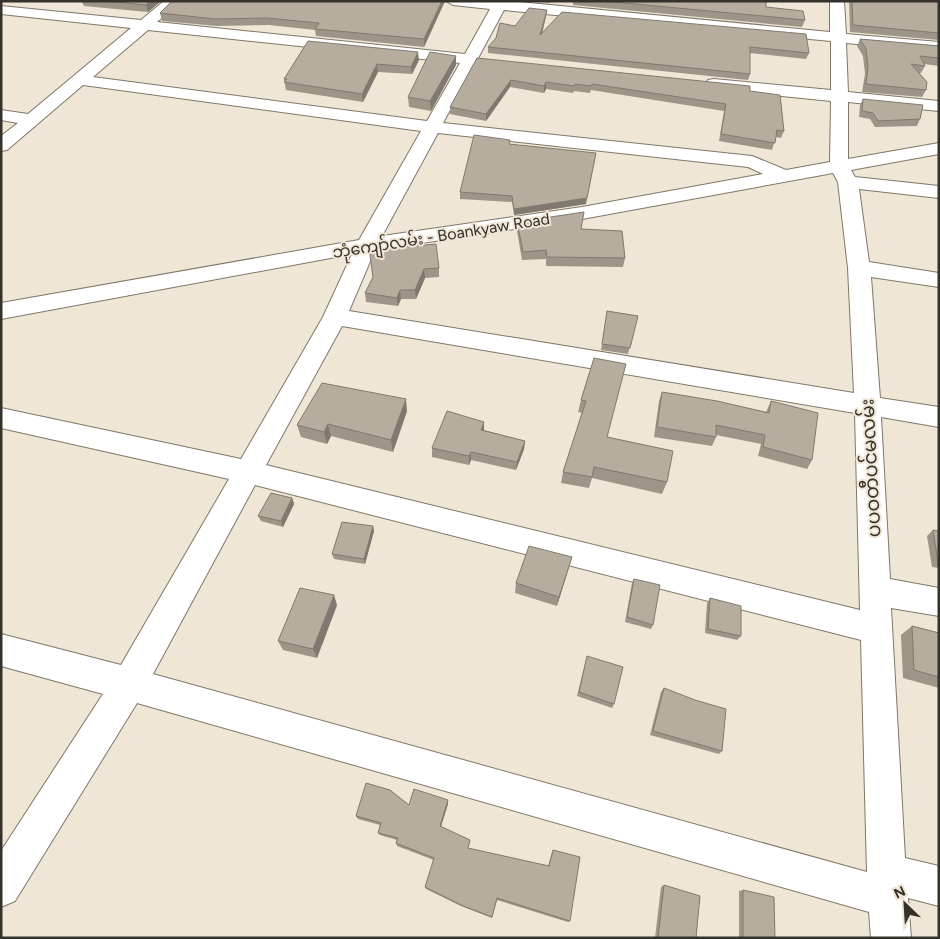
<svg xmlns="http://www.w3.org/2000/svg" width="940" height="939" font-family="Figtree,'Noto Sans Myanmar',sans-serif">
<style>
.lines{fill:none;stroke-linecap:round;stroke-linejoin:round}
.street-casing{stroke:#7f7768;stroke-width:2}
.street{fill:#fff;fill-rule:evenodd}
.wall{fill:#9d9588}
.shaded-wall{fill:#80796f}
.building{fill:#b7ad9e;stroke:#80796f}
.labels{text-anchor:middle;stroke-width:4;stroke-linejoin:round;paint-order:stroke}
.far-street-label{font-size:16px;fill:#35312b;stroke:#f0e6d6}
.street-label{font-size:19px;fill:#35312b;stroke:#f0e6d6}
</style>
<rect width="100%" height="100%" fill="#f0e6d6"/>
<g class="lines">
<g class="street-casing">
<path id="street" d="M164,1H180L157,22L465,54L490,9L453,5L446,1H509L830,32V1H844L846,34L939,42V52L846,43L848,92L939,101V111L848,102V159L939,143V154L851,170L855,177L939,186V198L859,189L869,262L939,273V287L871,277L880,398L939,407V427L881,417L890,579L939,588V616L891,608L905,858L939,866V906L908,898L911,938H871L869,912L137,703L15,901L1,907V851L103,694L1,666V634L121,665L229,479L1,428V408L241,459L323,317L352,254L1,319V303L359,240L421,131L83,85L7,150L1,151V136L18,123L1,120V110L28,114L131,28L1,14V6L141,20ZM504,10L831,41V90L714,79L708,80L706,84L708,88L714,89L831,101L830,162L786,170L752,156L443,123ZM148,30L460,63L427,121L93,77ZM438,133L748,167L763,174L582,207L382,236ZM833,173L838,182L848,268L854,393L349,311L375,250L582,219ZM342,326L855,413L860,610L266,465ZM255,485L861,640L867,872L153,674Z"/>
</g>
<use href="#street" class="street"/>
</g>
<g class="wall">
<polygon points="74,1 161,1 148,12 84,6 82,2"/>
<polygon points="445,1 424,47 316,36 315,30 269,25 217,26 162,21 160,13"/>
<polygon points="538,1 550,1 550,3"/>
<polygon points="573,1 758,1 766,7 805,20 802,27 573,5"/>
<polygon points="849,1 939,1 939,40 850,32"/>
<polygon points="547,10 546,16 542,34 562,12 809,53 806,59 750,53 750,74 748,80 488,53 488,47 515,26"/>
<polygon points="860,39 939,46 939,66 924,64 925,66 921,73 919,73 926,90 922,97 862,92 865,74 863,56 857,46"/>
<polygon points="308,41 419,60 412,74 378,72 363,102 286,90 284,79"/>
<polygon points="456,56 456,65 431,111 409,107 408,97"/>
<polygon points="477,58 750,91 784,131 781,138 776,137 772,150 719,141 724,111 591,90 590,93 574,91 573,93 546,89 544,93 510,87 486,121 450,114 450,107"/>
<polygon points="863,99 920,119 917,126 875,127 870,119 859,117 860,105"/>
<polygon points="510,144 586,204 514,215 512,202 460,199 460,192"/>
<polygon points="517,222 582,229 625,258 623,267 546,266 546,259 522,260 517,231"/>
<polygon points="370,255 439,268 439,277 425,278 416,299 401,299 398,306 366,302 365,293 373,277"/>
<polygon points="607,311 638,316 628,354 601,350"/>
<polygon points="594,358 607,437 667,482 662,494 592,478 589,488 561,483 563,472 582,413 578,412 581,400"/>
<polygon points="662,392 766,412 771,401 812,460 807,469 758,456 761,444 716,435 716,437 712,446 654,437 659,401"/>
<polygon points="407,411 393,452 331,436 327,444 301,437 297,425"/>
<polygon points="484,430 525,441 524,449 516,470 471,460 469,465 432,457 432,448"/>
<polygon points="292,498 294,504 283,527 261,521 258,516"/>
<polygon points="373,526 374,531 365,564 334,559 332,554"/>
<polygon points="933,530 939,531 939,568 932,567 927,536"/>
<polygon points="569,567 557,606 515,593 516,583"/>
<polygon points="634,579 653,625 651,629 625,622 632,583"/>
<polygon points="710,598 741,636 737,640 705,633 707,603"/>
<polygon points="337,605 317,658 283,650 278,641"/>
<polygon points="912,626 939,633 939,688 903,678 901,635"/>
<polygon points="587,656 614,704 612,708 577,696"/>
<polygon points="664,688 722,751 719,754 650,735 661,692"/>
<polygon points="448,804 441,827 470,842 468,848 548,866 552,853 553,850 570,921 568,922 497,900 492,918 461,906 426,889 425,887 434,860 397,846 396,843 397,840 380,835 378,833 380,825 358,819 356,816 409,805"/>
<polygon points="664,885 696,938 655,938 661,887"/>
<polygon points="743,890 775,938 739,938 739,891"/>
</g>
<g class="shaded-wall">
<polygon points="150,1 161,1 148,12 146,5"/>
<polygon points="442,1 445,1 424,47 424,39"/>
<polygon points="547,10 546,16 540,41 540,35"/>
<polygon points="418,52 419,60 412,74 411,67"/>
<polygon points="456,56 456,65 431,111 430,101"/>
<polygon points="377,64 378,72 363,102 362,94"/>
<polygon points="511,80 510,87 486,121 486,114"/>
<polygon points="546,82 546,89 544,93 544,86"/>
<polygon points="596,153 586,204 514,215 514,209"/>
<polygon points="424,269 425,278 416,299 415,290"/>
<polygon points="400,290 401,299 398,306 397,298"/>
<polygon points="406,399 407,411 393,452 391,440"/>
<polygon points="484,422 484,430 481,430"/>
<polygon points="328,424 331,436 327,444 324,432"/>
<polygon points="525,441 524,449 516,470 517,462"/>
<polygon points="471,452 471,460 469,465 469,456"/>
<polygon points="292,498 294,504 283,527 281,521"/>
<polygon points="373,526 374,531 365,564 364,559"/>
<polygon points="572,557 569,567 557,606 559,597"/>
<polygon points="334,595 337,605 317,658 313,649"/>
<polygon points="448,800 448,804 440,829 440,826"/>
</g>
<g class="building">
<polygon points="107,1 150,1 146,5"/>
<polygon points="172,1 442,1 424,39 315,29 319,23 267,18 215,19 160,13"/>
<polygon points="603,1 758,1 766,2 766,7 803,11 805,20"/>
<polygon points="852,1 939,1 939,33 853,25"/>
<polygon points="529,8 547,10 540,35 562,12 806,34 809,53 750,47 750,74 488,47 496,38 500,23 515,26"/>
<polygon points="860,39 939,46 939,58 920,56 925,66 911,64 927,82 926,90 866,84 868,67 866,49"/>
<polygon points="308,41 418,52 411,67 377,64 362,94 284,82 287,79 284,79"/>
<polygon points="430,52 456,56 430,101 408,97"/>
<polygon points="477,58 750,86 750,91 780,95 784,131 777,130 775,143 721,134 726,104 592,84 591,86 575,84 574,86 546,82 544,86 511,80 486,114 450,107"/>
<polygon points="863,99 923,105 920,119 878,121 873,113 862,111"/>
<polygon points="474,135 510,140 509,144 596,153 587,198 514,209 512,196 460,192"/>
<polygon points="584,212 581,229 622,231 625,258 547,257 546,250 523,252 517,222"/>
<polygon points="436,244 439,268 424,269 415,290 400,290 397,298 365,293 373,277 370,255 372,250"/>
<polygon points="607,311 638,316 630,348 602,344"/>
<polygon points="594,358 626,364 607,437 673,451 667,482 594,467 592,477 563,472 586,401 581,400"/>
<polygon points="322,383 406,399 391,440 328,424 324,432 297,425"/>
<polygon points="662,392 717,401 769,413 771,401 818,413 812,460 763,447 765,435 716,425 716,437 657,427"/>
<polygon points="447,411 484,422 481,430 525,441 517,462 471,452 469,456 432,448"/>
<polygon points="271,493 292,498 281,521 258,516"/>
<polygon points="342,522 373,526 364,559 332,554"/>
<polygon points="933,530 939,531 939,562 938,562"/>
<polygon points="529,546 572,557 559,597 516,583"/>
<polygon points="634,579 660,585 653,625 627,617"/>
<polygon points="300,588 334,595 313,649 278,641"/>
<polygon points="710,598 741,606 741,636 708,629"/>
<polygon points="912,626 939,633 939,677 914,670"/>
<polygon points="587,656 623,667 614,704 579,692"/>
<polygon points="664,688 695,700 726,709 722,751 653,731"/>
<polygon points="366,783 390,790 409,805 414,789 448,800 440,826 470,840 468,848 549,866 553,850 580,857 570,921 497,898 492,917 461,905 425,887 434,858 396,843 398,838 378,833 381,823 356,816"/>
<polygon points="664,885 700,896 696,938 658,938"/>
<polygon points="743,890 774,897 775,938 743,938"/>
</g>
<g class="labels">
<g class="far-street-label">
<text transform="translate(441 235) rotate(-9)" y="6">ဘုံကျော်လမ်း - Boankyaw Road</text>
</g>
<g class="street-label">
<text transform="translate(870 468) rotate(-93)" y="7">ပပဝတီပင်မလမ်း</text>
</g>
</g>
<rect width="940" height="939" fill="none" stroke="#35312b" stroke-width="5"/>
<g transform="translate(905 904) rotate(335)" stroke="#f0e6d6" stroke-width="4" paint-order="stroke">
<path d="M0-4L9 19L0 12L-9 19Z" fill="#35312b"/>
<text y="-8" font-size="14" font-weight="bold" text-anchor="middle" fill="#35312b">N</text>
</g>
</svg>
